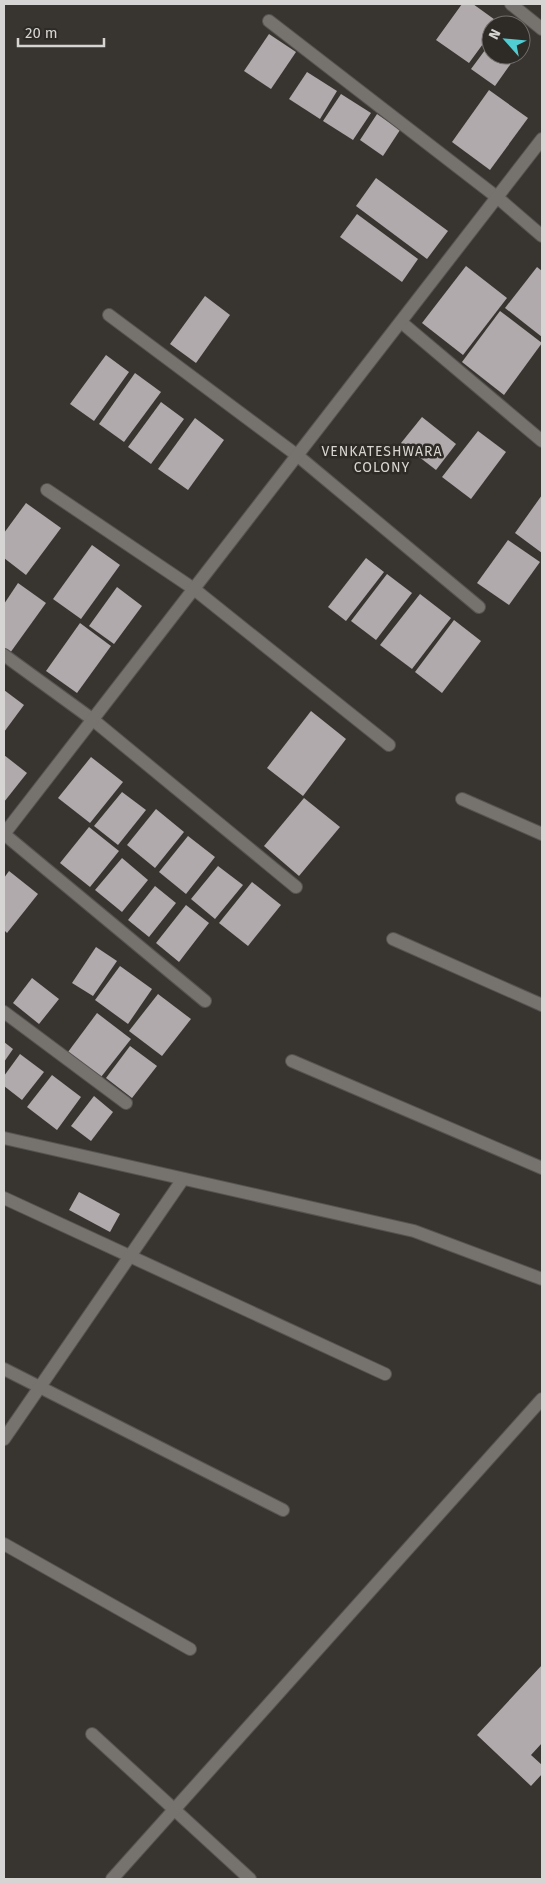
<svg xmlns="http://www.w3.org/2000/svg" width="546" height="1883" font-family="'Fira Sans',sans-serif">
<style>
.building{fill:#b0aaac}
.lines{fill:none;stroke-linecap:round;stroke-linejoin:round}
.street-casing{stroke:#565451;stroke-width:14}
.street{stroke:#76726e;stroke-width:12}
.labels{text-anchor:middle;stroke-width:5;stroke-linejoin:round;paint-order:stroke}
.neighbourhood-label{font-size:14px;letter-spacing:1px;fill:#d8d4cf;stroke:#2e2b27}
</style>
<rect width="100%" height="100%" fill="#383531"/>
<g class="building">
<polygon points="462,4 473,4 498,22 497,25 491,25 491,33 469,63 436,40"/>
<polygon points="269,34 296,52 271,89 244,71"/>
<polygon points="491,42 491,55 517,55 495,86 471,69"/>
<polygon points="307,72 337,91 320,119 289,99"/>
<polygon points="489,90 528,118 490,170 452,142"/>
<polygon points="341,94 371,113 353,140 323,121"/>
<polygon points="377,114 400,130 383,156 360,140"/>
<polygon points="376,178 448,231 427,259 356,206"/>
<polygon points="357,214 418,259 402,282 340,237"/>
<polygon points="466,266 507,298 463,355 422,323"/>
<polygon points="537,267 542,271 542,337 505,308"/>
<polygon points="205,296 230,315 196,363 170,344"/>
<polygon points="500,311 542,343 504,395 462,362"/>
<polygon points="106,355 129,372 94,421 70,404"/>
<polygon points="135,373 161,392 124,442 99,424"/>
<polygon points="161,402 184,419 151,464 128,447"/>
<polygon points="422,417 456,444 436,470 401,443"/>
<polygon points="195,418 224,440 188,490 158,469"/>
<polygon points="478,431 506,452 471,499 442,477"/>
<polygon points="542,495 542,553 515,533"/>
<polygon points="26,503 61,528 26,575 4,558 4,533"/>
<polygon points="508,540 540,562 509,605 477,583"/>
<polygon points="92,545 120,565 81,619 53,599"/>
<polygon points="366,558 384,572 346,621 328,607"/>
<polygon points="387,574 412,593 376,640 351,621"/>
<polygon points="18,583 46,603 10,653 4,648 4,604"/>
<polygon points="117,587 142,606 114,644 89,626"/>
<polygon points="420,594 451,618 412,669 380,645"/>
<polygon points="454,620 481,641 442,693 415,672"/>
<polygon points="80,623 111,646 77,693 46,671"/>
<polygon points="4,690 24,705 4,732"/>
<polygon points="311,711 346,739 303,796 267,768"/>
<polygon points="4,755 27,773 4,802"/>
<polygon points="91,757 123,782 90,823 58,798"/>
<polygon points="122,792 146,810 118,845 94,826"/>
<polygon points="304,798 340,827 299,876 264,846"/>
<polygon points="156,809 184,832 155,868 127,845"/>
<polygon points="89,827 119,851 90,887 60,863"/>
<polygon points="188,836 215,857 186,894 159,872"/>
<polygon points="122,858 148,880 122,912 95,890"/>
<polygon points="218,866 243,885 215,919 191,899"/>
<polygon points="9,871 38,894 7,933 4,930 4,878"/>
<polygon points="252,882 281,905 248,946 219,923"/>
<polygon points="155,886 176,903 149,937 128,920"/>
<polygon points="186,905 209,923 179,962 156,943"/>
<polygon points="96,947 117,961 93,996 72,983"/>
<polygon points="120,966 152,989 128,1024 95,1000"/>
<polygon points="32,978 59,999 39,1024 13,1003"/>
<polygon points="158,994 191,1019 162,1056 129,1031"/>
<polygon points="97,1013 131,1039 101,1077 68,1052"/>
<polygon points="4,1042 13,1049 4,1062"/>
<polygon points="130,1046 157,1066 132,1098 106,1078"/>
<polygon points="20,1054 44,1072 22,1100 4,1086 4,1076"/>
<polygon points="52,1075 81,1097 57,1130 27,1107"/>
<polygon points="94,1096 113,1112 91,1141 71,1126"/>
<polygon points="79,1192 120,1214 110,1232 69,1210"/>
<polygon points="542,1665 542,1743 531,1755 542,1765 542,1774 531,1786 477,1735"/>
</g>
<g class="lines">
<g class="street-casing">
<g id="street">
<polyline points="511,4 542,29"/>
<polyline points="269,21 498,198 542,236"/>
<polyline points="109,315 298,456 479,607"/>
<polyline points="401,322 542,441"/>
<polyline points="47,490 194,589 389,745"/>
<polyline points="4,655 92,719 296,887"/>
<polyline points="462,799 542,834"/>
<polyline points="4,834 542,139"/>
<polyline points="4,834 205,1001"/>
<polyline points="393,939 542,1005"/>
<polyline points="4,1012 126,1103"/>
<polyline points="292,1061 542,1168"/>
<polyline points="4,1138 414,1231 542,1279"/>
<polyline points="4,1198 385,1374"/>
<polyline points="4,1369 283,1510"/>
<polyline points="4,1439 183,1179"/>
<polyline points="4,1544 190,1649"/>
<polyline points="92,1734 250,1879"/>
<polyline points="112,1879 542,1399"/>
</g>
</g>
<use href="#street" class="street"/>
</g>
<g class="labels">
<g class="neighbourhood-label">
<text x="382" y="456">VENKATESHWARA<tspan x="382" dy="16">COLONY</tspan></text>
</g>
</g>
<rect width="546" height="1883" fill="none" stroke="#d7d5d3" stroke-width="10"/>
<g transform="translate(506 40) rotate(297)"><circle r="24" fill="#2e2b27" stroke="#726f6c"/>
<path d="M0-4L9 19L0 12L-9 19Z" fill="#51ccd3"/>
<text y="-8" font-size="14" font-weight="bold" text-anchor="middle" fill="#d7d5d3">N</text>
</g>
<path d="M18 38v8h86v-8" fill="none" stroke="#d7d5d3" stroke-width="2.5"/>
<text x="25" y="38" font-size="15" fill="#d7d5d3" stroke="#2e2b27" stroke-width="4" paint-order="stroke">20 m</text>
</svg>
